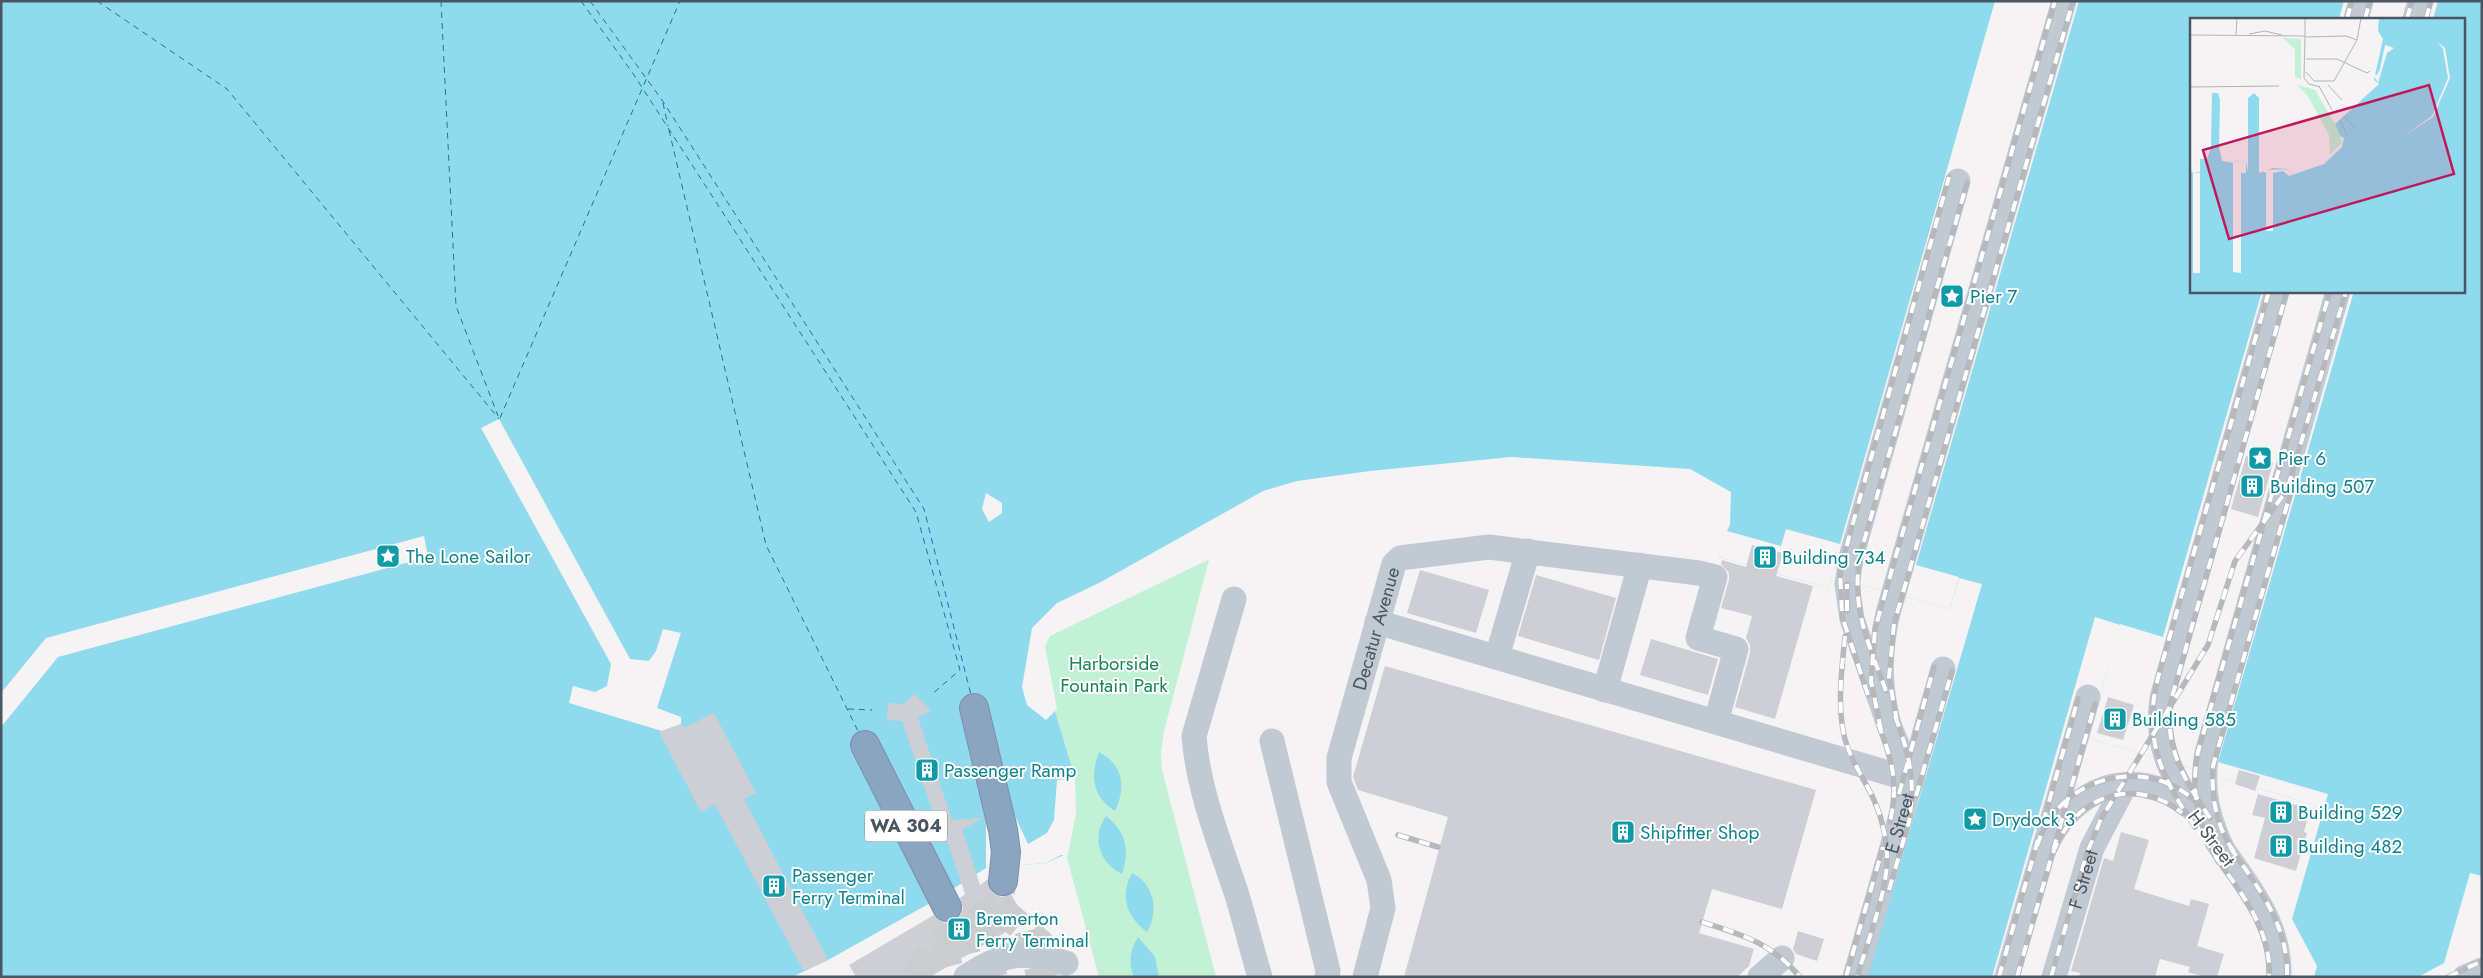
<svg xmlns="http://www.w3.org/2000/svg" width="2483" height="978" font-family="Jost,sans-serif">
<style>
.green{fill:#c3f1d5}
.water{fill:#90daee;fill-rule:evenodd}
.pier{fill:#f5f3f3}
.lines{fill:none;stroke-linecap:round;stroke-linejoin:round}
.ferry{stroke:#0c7c9b;stroke-width:1;stroke-dasharray:6 5;stroke-linecap:butt}
.building{fill:#cdcfd5}
.minor-tunnel{stroke:#caccce;stroke-width:25;stroke-dasharray:25 12;stroke-linecap:butt}
.highway-tunnel{stroke:#caccce;stroke-width:28;stroke-dasharray:28 14;stroke-linecap:butt}
.highway-casing{stroke:#7690ad;stroke-width:30}
.minor{stroke:#c1cad2;stroke-width:25}
.highway{stroke:#8ba5c1;stroke-width:28}
.rail-casing{stroke:#b5b8bd;stroke-width:5.5}
.rail{stroke:#fff;stroke-width:4;stroke-dasharray:11;stroke-linecap:butt}
.minor-bridge{stroke:#c1cad2;stroke-width:25}
.labels{text-anchor:middle;stroke-width:4;stroke-linejoin:round;paint-order:stroke}
.shield{fill:#fff;stroke:#808990;stroke-width:1}
.shield-label{font-size:18px;font-weight:bold;fill:#4a5661}
.culture-label{font-size:19px;fill:#0d838f;stroke:#fff;text-anchor:start}
.street-label{font-size:19px;fill:#4a5661;stroke:#fff}
.park-label{font-size:19px;fill:#17864f;stroke:#fff}
.inset-river{fill:none;stroke:#90daee;stroke-width:2.5}
.inset-road{fill:none;stroke:#b1b4b9;stroke-width:1}
.view{fill:#c2185b;fill-opacity:0.15;stroke:#c2185b;stroke-width:2.5}
.inset-edge{fill:none;stroke:#4a5661;stroke-width:2.5}
</style>
<rect width="100%" height="100%" fill="#f5f3f3"/>
<polygon class="green" points="1210,556 1164,731 1161,751 1162,770 1216,977 1099,977 1066,854 1073,782 1071,764 1053,705 1042,646 1048,634"/>
<g class="water">
<path d="M1,1H2482V876L2470,873L2444,963L2418,977H2314L2317,966L2292,919L2324,808L2088,738L2120,625L2095,617L1992,977H1867L1982,584L1959,578L1950,609L1832,577L1828,588L1719,557L1724,537L1709,524L1672,508L1507,477L1298,502L1054,630L1042,646L1053,705L1071,764L1073,782L1066,854L1046,863L986,868L932,902L828,960L792,977H1ZM2192,19H2464V291H2192Z"/>
<path d="M1099,752C1124,765 1126,788 1115,811C1092,797 1090,776 1099,752Z"/>
<path d="M1106,816C1126,832 1130,849 1122,874C1099,863 1091,837 1106,816Z"/>
<path d="M1132,873C1155,885 1159,911 1147,932C1127,917 1119,897 1132,873Z"/>
<path d="M1138,937L1155,957L1159,977H1134C1128,964 1130,949 1138,937Z"/>
</g>
<g class="pier">
<polygon points="1995,1 2079,1 1916,565 1959,577 1950,609 1832,577 1828,588 1719,557 1720,552 1718,550 1721,538 1708,526 1671,510 1507,480 1402,504 1299,504 1212,558 1050,636 1045,646 1057,709 1046,720 1027,705 1022,687 1032,628 1057,603 1099,583 1263,491 1297,481 1370,471 1511,457 1690,469 1731,492 1730,525 1727,531 1781,546 1786,529 1840,544"/>
<polygon points="2344,1 2438,1 2433,19 2339,19"/>
<polygon points="2262,291 2354,291 2218,762 2328,794 2324,808 2088,738 2120,624 2163,637"/>
<polygon points="499,419 630,659 649,661 656,651 663,629 681,633 657,708 681,717 681,724 662,731 569,703 573,686 595,692 607,686 611,664 481,428"/>
<polygon points="986,493 1002,503 1002,513 989,522 982,509"/>
<polygon points="424,536 428,557 58,657 1,727 1,693 46,638"/>
<polygon points="1075,778 1076,813 1068,855 1061,855 1046,863 986,868 986,806 1008,801 1028,844 1047,833 1054,820 1057,780"/>
</g>
<g class="lines">
<g class="ferry">
<polyline points="97,1 227,89 499,419"/>
<polyline points="441,1 456,306 498,416"/>
<polyline points="581,1 634,75 916,512 960,670 931,695"/>
<polyline points="590,1 662,100 924,509 971,695"/>
<polyline points="663,103 668,126"/>
<polyline points="669,130 766,545 859,733"/>
<polyline points="500,418 680,1"/>
<polyline points="848,709 872,710"/>
</g>
</g>
<g class="building">
<polygon points="2246,456 2273,463 2258,517 2231,509"/>
<polygon points="1752,545 1783,553 1776,576 1813,586 1775,719 1735,707 1750,653 1750,645 1746,638 1752,616 1721,608 1729,580 1729,573 1721,564 1722,560 1746,567"/>
<polygon points="1420,570 1489,590 1476,633 1407,613"/>
<polygon points="1536,575 1616,598 1599,660 1518,636"/>
<polygon points="1651,639 1718,659 1708,695 1640,675"/>
<polygon points="1385,666 1816,790 1782,909 1712,889 1699,933 1754,949 1749,966 1737,977 1404,977 1448,817 1358,790 1353,777"/>
<polygon points="915,694 931,710 918,718 952,820 984,818 962,829 980,885 988,879 989,888 994,894 1002,897 1011,894 1026,920 930,977 856,977 849,965 934,915 939,920 946,923 954,921 960,916 963,908 960,898 965,894 946,837 933,843 928,830 937,824 902,721 887,720 888,703 903,704"/>
<polygon points="2108,697 2134,705 2123,740 2097,733"/>
<polygon points="714,713 756,793 744,799 828,960 818,965 803,970 715,804 701,812 659,732 681,724 684,728"/>
<polygon points="2239,770 2260,776 2255,791 2235,784"/>
<polygon points="2258,794 2310,809 2304,832 2307,833 2296,871 2254,858 2265,818 2252,815"/>
<polygon points="2121,832 2149,840 2134,889 2189,906 2191,899 2209,904 2197,946 2224,954 2217,977 2204,977 2188,972 2190,967 2160,959 2155,977 2079,977 2080,973 2071,971 2104,858 2113,861"/>
<polygon points="1798,931 1824,939 1817,961 1796,954 1793,949"/>
</g>
<g class="lines">
<g class="minor-tunnel">
<polyline points="998,907 1016,977"/>
<polyline points="980,918 995,977"/>
<polyline points="962,930 974,977"/>
<polyline points="1027,931 1039,977"/>
<polyline points="944,942 953,977"/>
</g>
<g class="highway-tunnel">
<polyline points="998,907 1040,943 1049,977"/>
<polyline points="915,977 934,948 998,907 1003,881"/>
</g>
<g class="highway-casing">
<g id="highway">
<polyline points="974,708 1003,830 1006,852 1003,881"/>
<polyline points="865,745 947,907"/>
</g>
</g>
<g class="minor">
<polyline points="2356,19 2361,1"/>
<polyline points="2415,19 2420,1"/>
<path d="M1234,599L1194,736C1198,790 1220,844 1237,895C1245,922 1252,950 1260,977"/>
<polyline points="1377,622 1912,780"/>
<polyline points="1497,657 1528,551"/>
<polyline points="1605,690 1640,565"/>
<path d="M1889,725C1879,686 1879,652 1888,613L2064,1"/>
<polyline points="1272,741 1328,971 1327,977"/>
<polyline points="1912,780 1889,725 1852,619 1847,584 1852,554 1958,181"/>
<path d="M2193,809C2170,772 2155,743 2162,698L2277,291"/>
<path d="M2217,842C2246,883 2281,923 2279,977"/>
<path d="M2044,850C2071,787 2133,763 2190,806"/>
<path d="M2226,856C2209,823 2200,790 2207,753L2338,291"/>
<path id="s1" d="M1365,977L1383,908L1379,880L1339,782V758L1394,564L1400,558L1489,547L1699,573L1715,577L1698,638L1736,649L1716,722"/>
<polyline points="1760,977 1782,958"/>
<path id="s2" d="M1855,977L1943,669"/>
<polyline points="2007,977 2088,697"/>
<path id="s3" d="M2054,977L2092,848L2125,785"/>
<polyline points="2465,977 2482,970"/>
</g>
<use href="#highway" class="highway"/>
<g class="rail-casing">
<g id="rail">
<polyline points="2347,19 2352,1"/>
<polyline points="2365,19 2370,1"/>
<polyline points="2407,19 2412,1"/>
<polyline points="2426,19 2431,1"/>
<polyline points="1847,611 1847,584"/>
<path d="M1845,636C1842,668 1837,703 1844,735C1849,758 1864,778 1874,800C1882,818 1887,840 1887,859C1887,893 1867,943 1857,977"/>
<path d="M1886,691C1868,641 1851,610 1860,555L1967,183"/>
<polyline points="1868,695 1842,616 1840,570 1949,177"/>
<path d="M1895,716C1909,753 1917,785 1908,824"/>
<polyline points="1897,722 1889,677 1894,624 2073,1"/>
<path d="M1878,723C1892,760 1899,782 1890,822"/>
<polyline points="1881,730 1871,681 1875,629 2055,1"/>
<polyline points="1899,794 1934,667"/>
<polyline points="1916,796 1952,671"/>
<path d="M2210,818C2186,782 2165,750 2170,704L2287,291"/>
<polyline points="2043,823 2078,699"/>
<path d="M2195,827C2160,775 2142,737 2159,674L2269,291"/>
<polyline points="1398,835 1438,847"/>
<path d="M2037,846C2041,834 2046,822 2055,812C2089,771 2153,763 2194,800"/>
<path d="M2230,847C2258,888 2289,925 2287,977"/>
<path d="M2234,852C2216,826 2211,797 2213,766L2291,491"/>
<path d="M2053,853C2073,797 2134,774 2182,813"/>
<path d="M2215,856C2241,893 2272,930 2269,977"/>
<path d="M2219,861C2198,827 2190,791 2198,752L2330,291"/>
<polyline points="1889,890 1910,818"/>
<path d="M1702,922C1744,935 1771,943 1800,977"/>
<polyline points="1846,977 1883,847"/>
<polyline points="1999,977 2038,840"/>
<polyline points="2017,977 2095,704"/>
<polyline points="2051,977 2087,853 2101,819 2208,645 2235,561 2287,490 2346,291"/>
<polyline points="2448,977 2482,961"/>
</g>
</g>
<use href="#rail" class="rail"/>
<path class="minor-bridge" d="M966,977C1004,952 1024,950 1066,963"/>
</g>
<defs>
<g id="sight-square" transform="scale(1.25)"><rect x="-9" y="-9" width="18" height="18" rx="4" fill="#0f9aa8" stroke="#fff"/><path d="M0-6L1.8-2.2L6-1.7L2.9 1.2L3.7 5.4L0 3.3L-3.7 5.4L-2.9 1.2L-6-1.7L-1.8-2.2Z" fill="#fff"/></g>
<g id="building-square" transform="scale(1.25)"><rect x="-9" y="-9" width="18" height="18" rx="4" fill="#0f9aa8" stroke="#fff"/><path d="M-4-6H4V6H1V3H-1V6H-4ZM-2.5-4.3h1.7v1.8h-1.7ZM.8-4.3h1.7v1.8H.8ZM-2.5-1h1.7V.8h-1.7ZM.8-1h1.7V.8H.8Z" fill="#fff"/></g>
</defs>
<g fill-rule="evenodd">
<use href="#sight-square" x="1952" y="296"/>
<use href="#sight-square" x="2260" y="458"/>
<use href="#building-square" x="2252" y="486"/>
<use href="#sight-square" x="388" y="556"/>
<use href="#building-square" x="1765" y="557"/>
<use href="#building-square" x="2115" y="719"/>
<use href="#building-square" x="927" y="770"/>
<use href="#building-square" x="2281" y="812"/>
<use href="#sight-square" x="1975" y="819"/>
<use href="#building-square" x="1623" y="832"/>
<use href="#building-square" x="2281" y="846"/>
<use href="#building-square" x="774" y="886"/>
<use href="#building-square" x="959" y="929"/>
</g>
<g class="labels">
<rect class="shield" x="865" y="810.5" width="82" height="31" rx="4"/>
<g class="shield-label">
<text x="906" y="832">WA 304</text>
</g>
<g class="culture-label">
<text x="1970" y="303">Pier 7</text>
<text x="2278" y="465">Pier 6</text>
<text x="2270" y="493">Building 507</text>
<text x="406" y="563">The Lone Sailor</text>
<text x="1782" y="564">Building 734</text>
<text x="2132" y="726">Building 585</text>
<text x="944" y="777">Passenger Ramp</text>
<text x="2298" y="819">Building 529</text>
<text x="1992" y="826">Drydock 3</text>
<text x="1640" y="839">Shipfitter Shop</text>
<text x="2298" y="853">Building 482</text>
<text x="792" y="882">Passenger<tspan x="792" dy="22">Ferry Terminal</tspan></text>
<text x="976" y="925">Bremerton<tspan x="976" dy="22">Ferry Terminal</tspan></text>
</g>
<g class="street-label">
<text dy="7" stroke="none"><textPath href="#s1" startOffset="364">Decatur Avenue</textPath></text>
<text dy="7" stroke="none"><textPath href="#s2" startOffset="160">E Street</textPath></text>
<text transform="translate(2212 838) rotate(53)" y="7">H Street</text>
<text dy="7" stroke="none"><textPath href="#s3" startOffset="102">F Street</textPath></text>
</g>
<g class="park-label">
<text x="1114" y="670">Harborside<tspan x="1114" dy="22">Fountain Park</tspan></text>
</g>
</g>
<g transform="translate(2190 18)">
<rect width="275" height="275" fill="#f5f3f3"/>
<path d="M93,20L111,21V61L105,59V31ZM107,67L125,72L145,106L153,125L140,137L139,117L118,78Z" fill="#c3f1d5"/>
<path d="M189,0H275V275H0V154H10V141H17L21,129L22,75H28L30,82L29,129L32,143L56,144L58,154V80L64,75L69,80V155L83,150L115,152L133,144L153,125L145,106L189,66L184,62L193,21L188,13Z" fill="#90daee"/>
<path d="M248,24L255,30L260,60L243,99L212,119L242,98L258,60L253,31ZM195,27L204,30L197,35L188,65L183,56L187,57L190,51ZM150,118L154,120L152,129L134,146L99,158L93,153L83,155V213H76V155L71,152L109,151L132,144L152,125ZM32,143L56,144V155H51V255L43,254V145ZM3,154L10,155V255H3Z" fill="#f5f3f3"/>
<path class="inset-river" d="M168,113L180,127L200,161M158,119L167,134L230,186L275,200M208,131L215,140L260,275M211,133L241,154L275,165M230,185L275,198M173,275L188,238L201,182L208,131"/>
<path class="inset-road" d="M59,16L75,13L92,17M0,17L115,18L114,60L119,66L130,69M46,17L47,0M115,18V0M115,19L156,18L167,22M116,41H147L177,55L180,53M116,54L124,63H144L167,22L171,0M138,67L152,82M129,68L142,92M0,69L89,68M155,99L166,111M150,102L157,117"/>
<path class="view" d="M239,67L264,156L39,221L13,132Z"/>
<rect width="275" height="275" class="inset-edge"/>
</g>
<rect width="2483" height="978" fill="none" stroke="#4a5661" stroke-width="5"/>
</svg>
